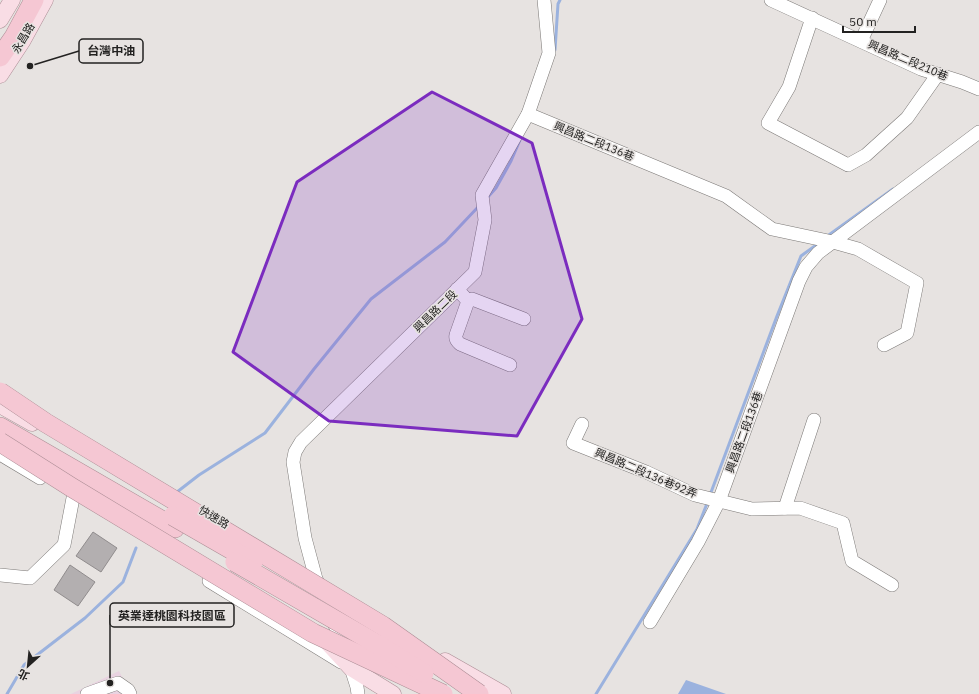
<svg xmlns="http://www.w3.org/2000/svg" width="979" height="694" font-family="'IBM Plex Sans','Noto Sans TC',sans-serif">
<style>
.industrial{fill:#e9d3e1}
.water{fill:#9bb2de}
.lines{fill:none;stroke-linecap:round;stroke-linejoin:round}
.stream{stroke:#9bb2de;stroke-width:3}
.building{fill:#b3afb0;stroke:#908c8d}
.minor-casing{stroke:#7c7977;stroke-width:14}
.major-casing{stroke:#ac8d95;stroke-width:17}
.highway-casing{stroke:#ac8d95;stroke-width:20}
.minor{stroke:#fff;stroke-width:13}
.major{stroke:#f9dde5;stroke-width:16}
.highway{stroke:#f5c7d3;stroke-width:19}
.highway-bridge-casing{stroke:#ac8d95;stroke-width:20;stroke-linecap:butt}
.highway-bridge{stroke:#f5c7d3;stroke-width:19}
.marked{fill:#7b2cbf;fill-opacity:0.2;stroke:#7b2cbf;stroke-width:3;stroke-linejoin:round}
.labels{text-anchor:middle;stroke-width:3;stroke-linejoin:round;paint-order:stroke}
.street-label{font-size:11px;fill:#232221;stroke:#e7e3e1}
.leader{fill:none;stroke:#232221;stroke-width:1.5}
.callout-dot{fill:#232221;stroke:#e7e3e1;stroke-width:1.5}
.callout{fill:#e7e3e1;stroke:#232221;stroke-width:1.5}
.callout-label{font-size:12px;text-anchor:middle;font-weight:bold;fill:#232221}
</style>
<rect width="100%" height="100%" fill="#e7e3e1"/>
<polygon class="industrial" points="119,671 131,694 71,694"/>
<polygon class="water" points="686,680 726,694 678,694"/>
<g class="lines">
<g class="stream">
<polyline points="555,50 558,4 560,0"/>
<polyline points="487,198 496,188 511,161 520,140"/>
<polyline points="826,237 893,189"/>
<polyline points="177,492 199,475 265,433 314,369 371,299 445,242 479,206"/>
<polyline points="710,495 777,316 801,256 819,243"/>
<polyline points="7,694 24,665 85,618 123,582 136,548"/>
<polyline points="596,694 697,529 708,501"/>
</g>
</g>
<g class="building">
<polygon points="93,532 117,548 101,572 76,556"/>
<polygon points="70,565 95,582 78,606 54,590"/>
</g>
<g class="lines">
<g class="minor-casing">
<g id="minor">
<polyline points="771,0 921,69 962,82 979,89"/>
<polyline points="812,18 789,87 768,123 848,165 866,155 907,118 938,74"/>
<polyline points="861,41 880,0"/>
<polyline points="528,114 726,196 772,229 833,242 858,249 917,283 907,333 884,345"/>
<path d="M457,289L468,301L456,335C455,339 457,341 460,344L510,365"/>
<polyline points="468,301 472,299 524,319"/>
<polyline points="582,424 573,443 646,472 695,495 752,509 800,508 843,523 852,561 892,585"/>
<polyline points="0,454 40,478"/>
<polyline points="785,508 814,420"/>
<polyline points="0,575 30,578 64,545 73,498"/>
<polyline points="209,581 341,662"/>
<polyline points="650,622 698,542 719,501 799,281 806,267 818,253 979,132"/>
<polyline points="87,694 118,683 128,690 130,694"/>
<polyline points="358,694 357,687 351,668 323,593 316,579 305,538 293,462 295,452 301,442 475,272 485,220 482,195 528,114 549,53 544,0"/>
</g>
</g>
<g class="major-casing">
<g id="major">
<polyline points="0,20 12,0"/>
<polyline points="0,75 23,40 45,0"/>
<polyline points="0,405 32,423"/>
<polyline points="326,641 351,668 393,694"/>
<polyline points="445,661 503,694"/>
</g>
</g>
<g class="highway-casing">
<g id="highway">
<polyline points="0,57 14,37 34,0"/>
<polyline points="0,427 175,528"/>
</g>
</g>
<use href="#minor" class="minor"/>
<use href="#major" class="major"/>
<use href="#highway" class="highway"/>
<g class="highway-bridge-casing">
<g id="highway-bridge">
<polyline points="0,392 46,423 383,626 479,694"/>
<polyline points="0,442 71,487 313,633 443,694"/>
<polyline points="173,516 253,562"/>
<polyline points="235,562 382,647 424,673"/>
</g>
</g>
<use href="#highway-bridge" class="highway-bridge"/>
</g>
<path class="marked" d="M432,92L532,143L582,319L517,436L329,421L233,352L297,182Z"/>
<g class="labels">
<g class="street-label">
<text transform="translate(23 38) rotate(-59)" y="4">永昌路</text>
<text transform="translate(908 60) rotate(23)" y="4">興昌路二段210巷</text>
<text transform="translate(594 141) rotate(22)" y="4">興昌路二段136巷</text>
<text transform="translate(435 311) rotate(-44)" y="4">興昌路二段</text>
<text transform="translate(744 432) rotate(-70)" y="4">興昌路二段136巷</text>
<text transform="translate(646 473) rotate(23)" y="4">興昌路二段136巷92弄</text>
<text transform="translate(214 517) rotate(31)" y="4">快速路</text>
</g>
</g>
<path class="leader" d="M30 66L79 51M110 683L110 615"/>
<g class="callout-dot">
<circle cx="30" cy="66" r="4"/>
<circle cx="110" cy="683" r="4"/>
</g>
<g class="callout">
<rect x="79" y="39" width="64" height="24" rx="4"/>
<rect x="110" y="603" width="124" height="24" rx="4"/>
</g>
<g class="callout-label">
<text x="111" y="55">台灣中油</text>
<text x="172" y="620">英業達桃園科技園區</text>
</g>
<g transform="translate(28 666) rotate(207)" stroke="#e7e3e1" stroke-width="3" paint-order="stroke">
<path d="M0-3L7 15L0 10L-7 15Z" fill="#232221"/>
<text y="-6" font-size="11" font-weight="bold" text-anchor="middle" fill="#232221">北</text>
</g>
<path d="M843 26v6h72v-6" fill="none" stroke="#232221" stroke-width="2"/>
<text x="849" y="26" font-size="12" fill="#232221" stroke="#e7e3e1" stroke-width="3" paint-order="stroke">50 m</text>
</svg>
